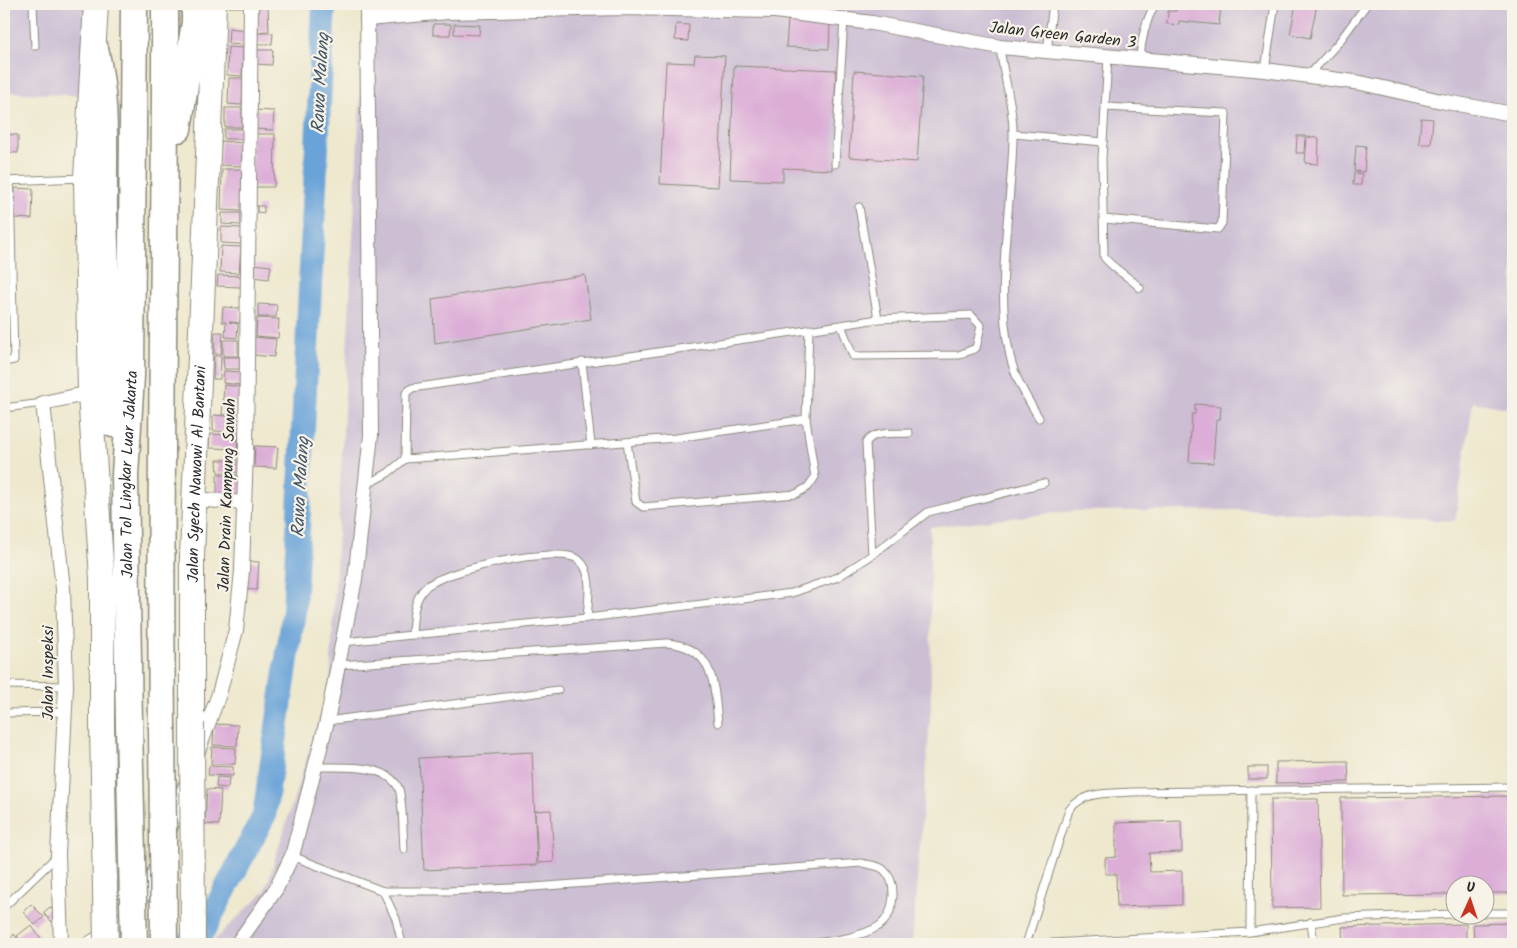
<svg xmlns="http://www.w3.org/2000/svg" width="1517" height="948" font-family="Kalam,sans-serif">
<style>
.industrial{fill:#ccbfd4}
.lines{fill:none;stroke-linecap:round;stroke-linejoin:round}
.river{stroke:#69a3d8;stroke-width:24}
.building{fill:#dbadd7}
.service-casing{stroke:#8c8a7c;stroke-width:9}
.minor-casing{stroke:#8c8a7c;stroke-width:16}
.trunk-casing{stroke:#8c8a7c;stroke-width:26}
.motorway-casing{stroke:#8c8a7c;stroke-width:29}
.service{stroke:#fff;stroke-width:7}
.minor{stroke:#fff;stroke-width:14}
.trunk{stroke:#fff;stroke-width:24}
.motorway{stroke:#fff;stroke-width:26}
.trunk-bridge-casing{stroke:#8c8a7c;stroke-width:26;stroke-linecap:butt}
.motorway-bridge-casing{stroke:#8c8a7c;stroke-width:29;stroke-linecap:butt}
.trunk-bridge{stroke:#fff;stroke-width:24}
.motorway-bridge{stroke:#fff;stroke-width:26}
.labels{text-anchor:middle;stroke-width:4.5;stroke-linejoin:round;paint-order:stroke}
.street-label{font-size:16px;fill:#2b2b2b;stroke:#f7f3e8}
.water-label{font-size:18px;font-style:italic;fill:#415568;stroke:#f7f3e8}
</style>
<rect width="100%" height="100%" fill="#f7f3e8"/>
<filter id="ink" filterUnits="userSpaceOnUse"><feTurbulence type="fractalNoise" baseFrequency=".02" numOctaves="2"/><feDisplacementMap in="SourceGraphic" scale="10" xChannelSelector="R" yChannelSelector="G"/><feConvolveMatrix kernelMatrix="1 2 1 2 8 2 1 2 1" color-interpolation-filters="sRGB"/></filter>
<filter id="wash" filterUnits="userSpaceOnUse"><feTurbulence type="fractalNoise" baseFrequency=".0096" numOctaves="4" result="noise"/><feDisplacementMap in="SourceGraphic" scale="20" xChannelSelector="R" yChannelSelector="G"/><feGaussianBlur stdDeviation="1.12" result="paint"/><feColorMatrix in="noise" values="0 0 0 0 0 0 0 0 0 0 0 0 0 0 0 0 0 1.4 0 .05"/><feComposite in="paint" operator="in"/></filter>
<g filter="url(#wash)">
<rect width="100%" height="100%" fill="#eee8ce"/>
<g class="industrial">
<polygon points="4,4 90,4 88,96 4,92"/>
<polygon points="365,4 1513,4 1513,409 1473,402 1455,521 1242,510 1072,511 930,527 931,707 912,944 210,944 265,891 330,684"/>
</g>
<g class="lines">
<polyline class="river" points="186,944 201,935 264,816 294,611 324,4"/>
</g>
<g id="blocks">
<g class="building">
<rect x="229" y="4" width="14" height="3"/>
<polygon points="1177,4 1221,4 1219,25 1179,21 1179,25 1167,24 1168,11 1176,11"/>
<polygon points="1296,4 1317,5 1310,38 1290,34"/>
<polygon points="253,7 268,7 269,31 254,32"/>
<polygon points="788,20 830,22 829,49 786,47"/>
<polygon points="433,24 451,24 450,35 433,35"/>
<polygon points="454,24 480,25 479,35 454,34"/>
<polygon points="676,24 689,25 688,41 675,40"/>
<polygon points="229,28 245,30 244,45 228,44"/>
<polygon points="256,33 273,33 272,44 256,44"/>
<polygon points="228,47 243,48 242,76 227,75"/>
<polygon points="255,50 273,50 272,65 254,64"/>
<polygon points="695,55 725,56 718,187 660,184 666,62 694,63"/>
<polygon points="734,66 836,70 832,170 783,168 783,181 730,179"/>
<polygon points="854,71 923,76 917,162 849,157"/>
<polygon points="229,78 243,78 242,105 228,104"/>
<rect x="225" y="108" width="17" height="19"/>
<polygon points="254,110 274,111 273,130 252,129"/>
<polygon points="1421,118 1433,119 1431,144 1419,144"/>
<rect x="224" y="129" width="19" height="10"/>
<polygon points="4,134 18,135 18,153 4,152"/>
<polygon points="252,134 275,134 274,187 252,187"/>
<polygon points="1297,136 1305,136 1304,153 1296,153"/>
<polygon points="1307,137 1319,138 1318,164 1305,163"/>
<polygon points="221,141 243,143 241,166 219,165"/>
<polygon points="1356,145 1366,146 1364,172 1354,171"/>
<polygon points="222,169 243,169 241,211 221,210"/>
<polygon points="1354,173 1362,174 1361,185 1353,185"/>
<polygon points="15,188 33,189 32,219 14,218"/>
<polygon points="257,206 264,206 264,213 257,212"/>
<polygon points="222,213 241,213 241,225 222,224"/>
<polygon points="221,227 242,228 241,244 221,243"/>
<polygon points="221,246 241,247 239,273 220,272"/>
<polygon points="253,264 271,266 269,279 252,277"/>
<polygon points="218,275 241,276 241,287 217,286"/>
<polygon points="585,275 591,319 435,343 432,299"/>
<polygon points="258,304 277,305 276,317 258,317"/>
<polygon points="223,307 241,308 240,323 229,322 238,324 237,338 225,337 226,322 222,322"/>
<polygon points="257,318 279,319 278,338 256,336"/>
<polygon points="215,332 223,332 221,354 214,354"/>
<polygon points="254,337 276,339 274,357 253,355"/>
<rect x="223" y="340" width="15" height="16"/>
<polygon points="214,356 221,356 220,379 213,379"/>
<polygon points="223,357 243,357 243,369 224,369"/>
<polygon points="224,371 243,372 242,385 223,383"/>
<polygon points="224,385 242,387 241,402 223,400"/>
<polygon points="223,402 232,402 231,415 222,415"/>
<polygon points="1195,404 1221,406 1220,419 1216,419 1213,463 1189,462 1192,414 1195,414"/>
<polygon points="213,415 240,417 239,432 213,431"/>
<polygon points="210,434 238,435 237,449 209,448"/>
<polygon points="255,446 278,447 276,468 254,467"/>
<polygon points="217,460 239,460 239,472 218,473"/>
<rect x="217" y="475" width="25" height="21"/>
<polygon points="245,561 259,562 257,590 243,589"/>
<polygon points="214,724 238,725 237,746 213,745"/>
<polygon points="212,747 236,748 235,764 211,764"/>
<polygon points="532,752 537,865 424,870 419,758"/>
<polygon points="1348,761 1349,782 1276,783 1276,762"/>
<polygon points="209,766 233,767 233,776 208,775"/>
<rect x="1248" y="767" width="19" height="12"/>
<polygon points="217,777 229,778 228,788 216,787"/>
<polygon points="207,789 221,790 219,825 205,824"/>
<polygon points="1513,796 1513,893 1484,893 1484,886 1454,886 1454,894 1342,895 1341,798"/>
<polygon points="1271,799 1318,799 1320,907 1272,908"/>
<polygon points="551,810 554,862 538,863 535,811"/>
<polygon points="1181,821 1182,852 1149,853 1150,872 1182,871 1182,905 1117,907 1116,874 1105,874 1105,858 1116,857 1116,823"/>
<polygon points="31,904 44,917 35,925 23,912"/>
<polygon points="50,907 58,915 52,922 43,913"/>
<polygon points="1513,923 1513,944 1474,944 1473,924"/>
<polygon points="1466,924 1466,944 1343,944 1342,927"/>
<polygon points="31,925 45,944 23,944 17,936"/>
<polygon points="14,934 21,944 7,944"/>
</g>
</g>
</g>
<g filter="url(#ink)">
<use href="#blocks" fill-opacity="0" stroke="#8c8a7c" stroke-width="1"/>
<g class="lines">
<g class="service-casing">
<g id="service">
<polyline points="33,4 35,46"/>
<path d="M1000,47C1003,76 1014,107 1013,137C1012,209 994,285 1010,356C1015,379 1027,398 1039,418"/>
<polyline points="1047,51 1053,4"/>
<path d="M1108,57L1102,159L1104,257C1114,270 1129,276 1140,288"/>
<path d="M1140,60C1141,39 1145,22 1155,4"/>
<polyline points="1265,70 1275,4"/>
<polyline points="1309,75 1339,42 1367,4"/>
<polyline points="1014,134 1103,142"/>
<polyline points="835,164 844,19"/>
<polyline points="4,181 83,178"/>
<polyline points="859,207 878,319"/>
<polyline points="1104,219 1218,229 1222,223 1226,113 1105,107"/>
<polyline points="4,362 14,360 10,181"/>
<polyline points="582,362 591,445"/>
<polyline points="4,408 43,403"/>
<polyline points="627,442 636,502 643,507 796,494 808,487 815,477 806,419"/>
<polyline points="405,459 676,438 806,419 809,329"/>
<polyline points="366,485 388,473 405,459 406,393 412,388 841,325 878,319 971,315 981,326 976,348 959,355 853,356 841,325"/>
<path d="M872,555L866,443C873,430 895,434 909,433"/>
<polyline points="412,635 587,618 792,593 838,577 872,555 928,512 1044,483"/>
<path d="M344,642L412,635C413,619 413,600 425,588C442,570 560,544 579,560C594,572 588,602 587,618"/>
<path d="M339,665L667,643C715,647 714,685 718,723"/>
<polyline points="4,685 66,686"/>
<polyline points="4,713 65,712"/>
<polyline points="327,721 558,690"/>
<path d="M315,767C340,768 384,762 398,787C403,795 403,837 404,849"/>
<path d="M292,856L383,891H449L533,887L862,863C868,865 879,865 884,870C898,883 895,914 879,926C860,938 829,941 807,944"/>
<polyline points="383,891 396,919 402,944"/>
<polyline points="4,907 58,855"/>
<polyline points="1484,913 1513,913"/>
<polyline points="1311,922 1314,944"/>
<polyline points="1250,932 1251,790"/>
<path d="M1026,944L1069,810C1085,790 1108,794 1131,792L1513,787"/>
<polyline points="1034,944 1250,932 1344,918 1454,914"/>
</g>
</g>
<g class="minor-casing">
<g id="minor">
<polyline points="367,19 448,12 622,8 775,11 872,23 1000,47 1265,70 1361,83 1441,101 1513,114"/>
<polyline points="194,499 244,503"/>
<polyline points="197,754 219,694 236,630 242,571 246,448 251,4"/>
<polyline points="170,829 186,784"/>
<polyline points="61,944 58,855 66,686 63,589 43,403 90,393"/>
<path d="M89,944C120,927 145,902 156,868"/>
<polyline points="237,944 276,889 292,856 327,721 355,579 371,435 367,4"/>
</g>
</g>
<g class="trunk-casing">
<g id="trunk">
<polyline points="96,4 86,178 90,393 102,579 102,723"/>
<path id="s1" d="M192,723V557L214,4"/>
</g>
</g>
<g class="motorway-casing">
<g id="motorway">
<path d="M95,49C108,104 103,159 104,215C106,285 110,354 113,424"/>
<polyline points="178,129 195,22 195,4"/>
<path id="s2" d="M129,725L125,475L131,376L134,4"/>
<path d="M162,726C159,485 166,244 165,4"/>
</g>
</g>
<use href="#service" class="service"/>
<use href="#minor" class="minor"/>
<use href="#trunk" class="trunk"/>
<use href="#motorway" class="motorway"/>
<g class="trunk-bridge-casing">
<g id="trunk-bridge">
<polyline points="102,723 106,944"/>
<polyline points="192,723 193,944"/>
</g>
</g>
<g class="motorway-bridge-casing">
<g id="motorway-bridge">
<polyline points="129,725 134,944"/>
<polyline points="162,726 164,944"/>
</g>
</g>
<use href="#trunk-bridge" class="trunk-bridge"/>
<use href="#motorway-bridge" class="motorway-bridge"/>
</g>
</g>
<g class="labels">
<g class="street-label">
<text transform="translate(1063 34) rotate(6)" y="6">Jalan Green Garden 3</text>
<text dy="6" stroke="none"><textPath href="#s2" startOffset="251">Jalan Tol Lingkar Luar Jakarta</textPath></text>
<text dy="6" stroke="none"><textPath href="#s1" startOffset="249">Jalan Syech Nawawi Al Bantani</textPath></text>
<text transform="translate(226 495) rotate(-88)" y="6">Jalan Drain Kampung Sawah</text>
<text transform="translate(47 673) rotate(-90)" y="6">Jalan Inspeksi</text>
</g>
<g class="water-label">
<text transform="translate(320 83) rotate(-87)" y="6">Rawa Malang</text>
<text transform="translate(300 487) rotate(-87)" y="6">Rawa Malang</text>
</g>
</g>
<rect width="1517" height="948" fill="none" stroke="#f7f3e8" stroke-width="20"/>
<g transform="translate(1470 900) rotate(3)"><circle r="24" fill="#f7f3e8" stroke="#a5a39c"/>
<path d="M0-4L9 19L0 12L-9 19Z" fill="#c8321e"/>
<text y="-8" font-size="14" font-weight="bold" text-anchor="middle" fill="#2b2b2b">U</text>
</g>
</svg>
